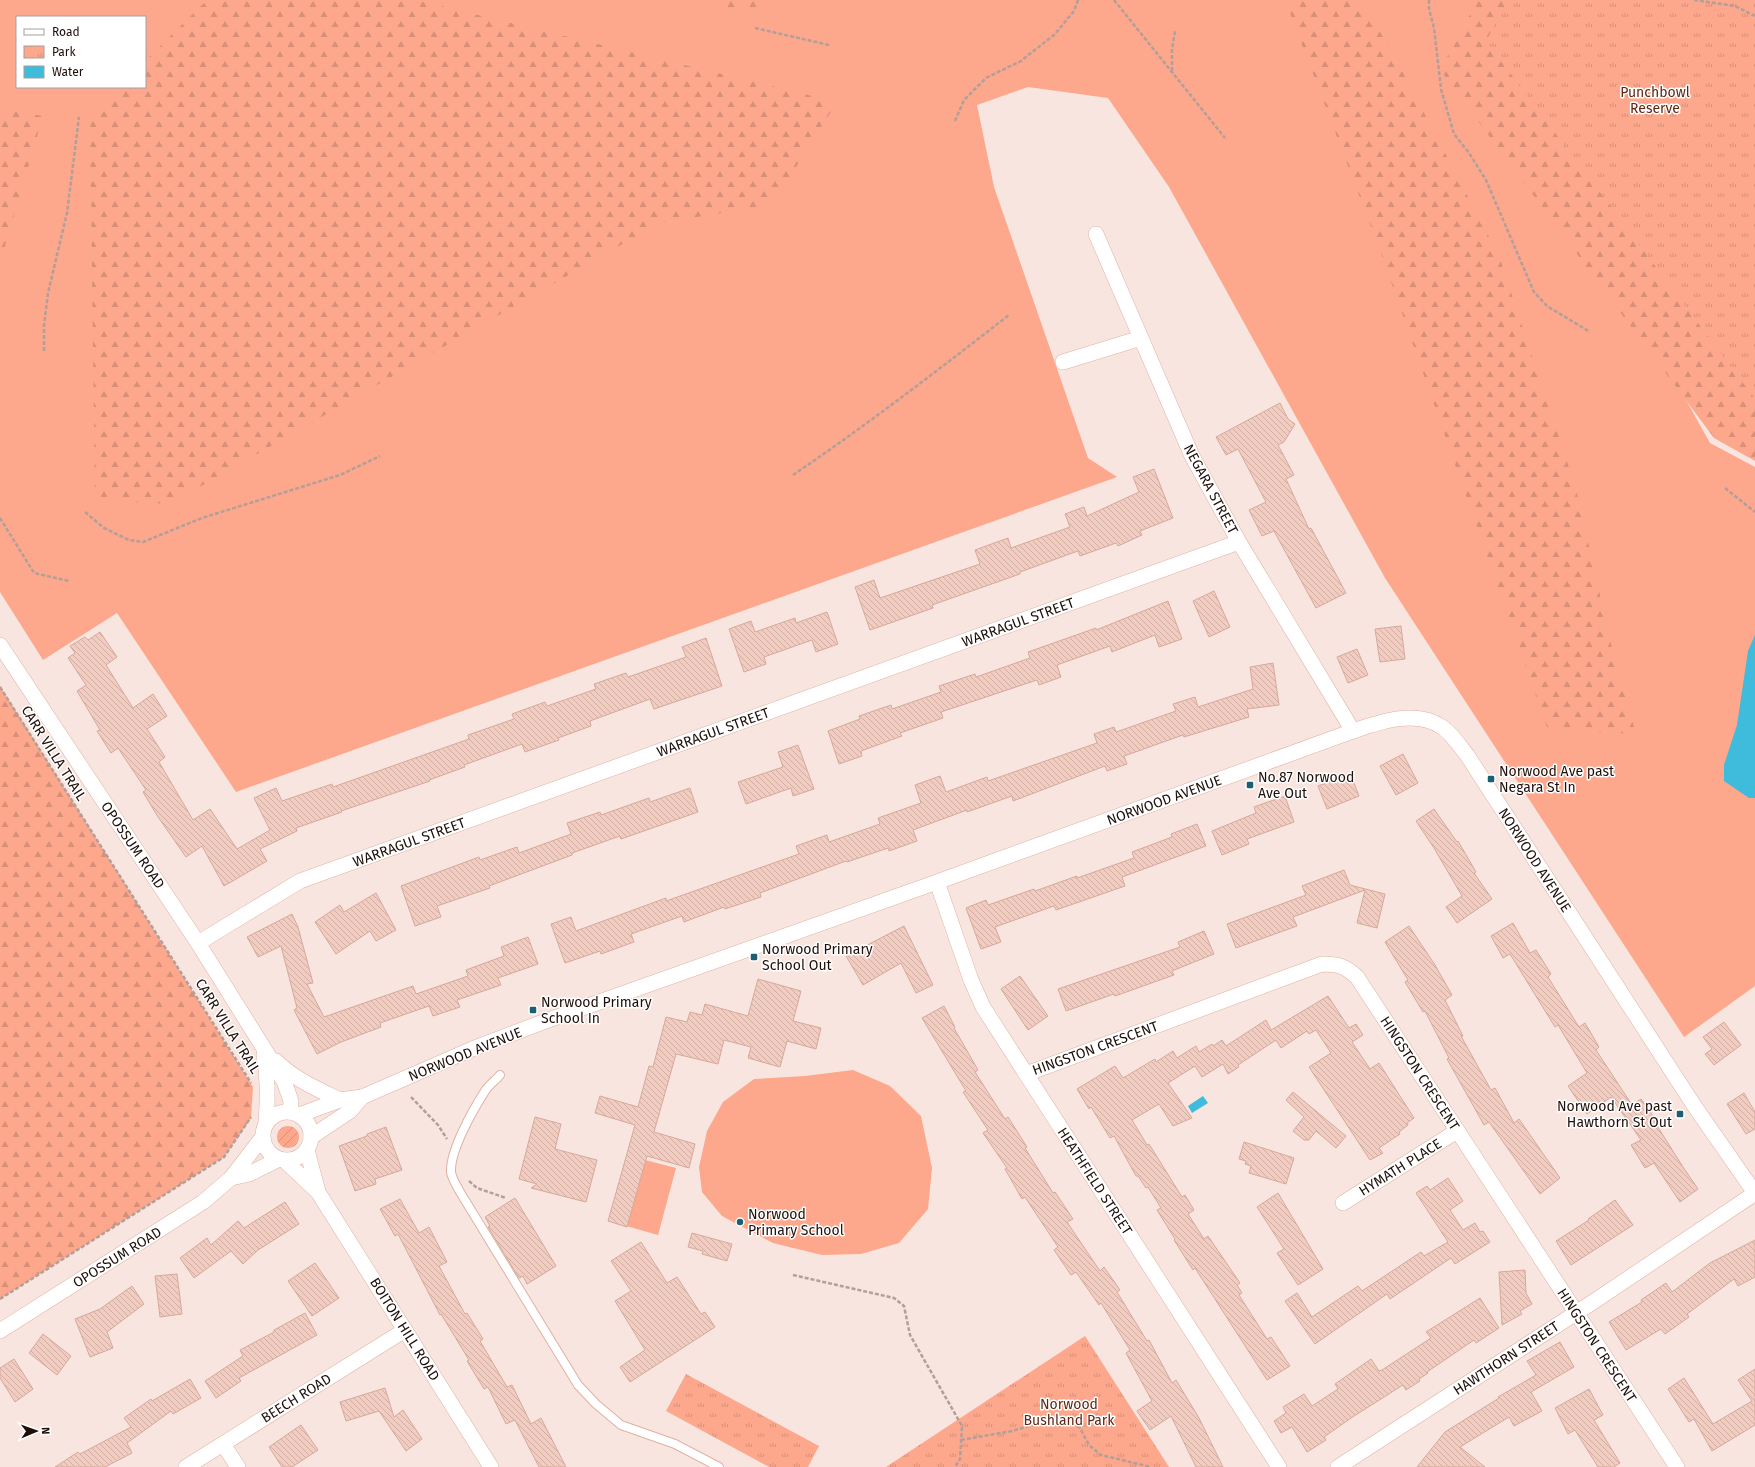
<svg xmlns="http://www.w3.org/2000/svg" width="1755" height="1467" font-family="'Fira Sans',sans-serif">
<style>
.grass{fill:#fda78c;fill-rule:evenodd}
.forest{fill:url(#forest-firs)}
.park{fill:url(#park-tufts)}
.garden{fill:url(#garden-furrows)}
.water{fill:#3fbbdb}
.building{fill:url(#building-back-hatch);stroke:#d6a99a}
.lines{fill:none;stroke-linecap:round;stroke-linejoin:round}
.service-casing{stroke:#dfb1a2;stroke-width:10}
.minor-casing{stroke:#dfb1a2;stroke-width:16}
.path{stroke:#b29f99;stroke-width:2.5;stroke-dasharray:4 2;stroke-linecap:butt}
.service{stroke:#fff;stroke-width:8}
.minor{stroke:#fff;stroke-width:15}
.poi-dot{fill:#1b6072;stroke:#fff;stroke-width:1.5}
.labels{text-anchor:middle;stroke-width:3;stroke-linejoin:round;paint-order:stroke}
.park-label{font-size:14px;fill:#5e2613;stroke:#fff}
.street-label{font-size:14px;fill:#1e0e09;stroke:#fff}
.poi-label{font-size:14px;fill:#1e0e09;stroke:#fff;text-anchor:start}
</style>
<defs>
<pattern id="forest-firs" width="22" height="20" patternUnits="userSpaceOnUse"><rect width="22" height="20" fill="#fda78c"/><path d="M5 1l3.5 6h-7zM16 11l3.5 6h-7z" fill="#d88f77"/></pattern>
<pattern id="park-tufts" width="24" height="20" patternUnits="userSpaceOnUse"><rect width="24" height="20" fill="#fda78c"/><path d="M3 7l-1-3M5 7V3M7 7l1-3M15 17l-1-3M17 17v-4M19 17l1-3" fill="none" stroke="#d88f77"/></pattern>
<pattern id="garden-furrows" width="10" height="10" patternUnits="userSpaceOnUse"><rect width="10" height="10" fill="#fda78c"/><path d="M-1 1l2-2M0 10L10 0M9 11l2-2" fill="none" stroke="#d88f77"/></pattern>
<pattern id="building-back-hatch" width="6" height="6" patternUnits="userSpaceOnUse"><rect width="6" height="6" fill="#f2ccc0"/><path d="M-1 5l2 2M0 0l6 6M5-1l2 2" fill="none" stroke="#cfaea4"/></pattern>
</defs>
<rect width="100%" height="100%" fill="#f9e5df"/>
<g class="grass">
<path d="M0,0H1508L1486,42L1710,443L1755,467V986L1684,1037L1385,578L1169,187L1108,98L1028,87L977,105L994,187L1088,458L1117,477L236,792L117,613L43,660L0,592ZM17,17H145V87H17Z"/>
<polygon points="853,1070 890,1086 921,1116 932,1168 928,1209 899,1243 861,1254 822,1255 773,1243 722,1216 702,1192 699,1167 707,1131 723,1102 754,1079 805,1076"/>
<polygon points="641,1159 676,1168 658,1235 623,1225"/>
</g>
<g class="forest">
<polygon points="211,0 416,0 837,102 772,205 659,223 170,504 95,500 90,115 118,87 145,87 145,61 203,4"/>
<polygon points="706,0 761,0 757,16"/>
<polygon points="1285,0 1362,0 1401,69 1499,256 1576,489 1616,666 1636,734 1548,730 1380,250"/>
<polygon points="1478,0 1755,0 1755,461 1714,438 1440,70"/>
<polygon points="0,109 43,116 0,263"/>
<polygon points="0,686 253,1087 251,1118 224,1157 0,1299"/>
</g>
<g class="park">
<polygon points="1508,0 1755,0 1755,399 1486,41"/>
<polygon points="1085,1336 1169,1467 886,1467"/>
<polygon points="686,1374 819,1446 808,1467 769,1467 666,1411"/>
</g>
<circle class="garden" cx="288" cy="1137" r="11"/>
<g class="water">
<polygon points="1755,635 1755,798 1749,798 1724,781 1724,765 1737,725 1748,651"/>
<polygon points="1203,1096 1208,1103 1192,1113 1188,1106"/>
</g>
<g class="building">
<polygon points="1280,403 1288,419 1295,424 1284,442 1278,445 1294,475 1286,479 1309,529 1311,528 1346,593 1316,608 1274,531 1262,536 1249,510 1266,502 1238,449 1226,455 1216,437"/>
<polygon points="1154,469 1173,518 1140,531 1142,535 1118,546 1116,543 1080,556 1078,551 1020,572 1020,574 932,605 933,608 870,630 855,587 874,580 880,598 980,564 975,550 1008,538 1011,548 1070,527 1065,514 1084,507 1087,516 1139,492 1133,477"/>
<polygon points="1214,591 1230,627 1209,637 1193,601"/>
<polygon points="1168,601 1182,639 1159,647 1155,635 1112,652 1110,646 1057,665 1061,677 1039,685 1037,680 941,712 943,718 900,733 902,736 861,751 862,756 839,764 828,731 860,719 859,716 891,705 892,709 941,692 939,686 975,674 976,677 1030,658 1028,652 1096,628 1096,630"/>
<polygon points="827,612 838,644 816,652 812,640 764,657 766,664 744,672 729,629 751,621 755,632 795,618 796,623"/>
<polygon points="1401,626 1405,659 1380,662 1375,629"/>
<polygon points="100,632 117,657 106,665 133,708 153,694 167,716 147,729 165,757 159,762 193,820 210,809 237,849 270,830 254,798 276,788 282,801 332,784 333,787 469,739 468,735 514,719 512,714 545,702 547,706 596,689 594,684 626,673 628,677 686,657 682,647 706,638 722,686 654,709 650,699 590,721 591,726 558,738 559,740 525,752 522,744 464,765 465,767 429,780 430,781 341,811 342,812 296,828 297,831 260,849 267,861 224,886 202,846 186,857 158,817 143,792 146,790 118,748 111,753 97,731 100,730 77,691 86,685 68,658 75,653 70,646 85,637 88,640"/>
<polygon points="1357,649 1368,675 1348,683 1337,657"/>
<polygon points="1273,663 1279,705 1247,709 1249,717 1184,737 1183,735 1124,756 1127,764 1107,771 1105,766 1013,801 1012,796 967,812 967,810 913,830 917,841 889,851 888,848 847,862 846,861 760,893 761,897 725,909 724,907 684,922 682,916 631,934 634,942 601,954 600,951 565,963 551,924 571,917 576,931 666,898 666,901 799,854 796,846 827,835 829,842 880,824 878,818 921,803 915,785 940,776 946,792 987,777 988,781 1097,743 1094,734 1114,727 1116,732 1176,711 1173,704 1195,697 1198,707 1253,689 1250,667"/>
<polygon points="798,745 814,789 793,796 791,788 746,804 738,782 783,767 778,752"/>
<polygon points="1403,754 1418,783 1396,795 1380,766"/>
<polygon points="1350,773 1359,796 1327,809 1318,786"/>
<polygon points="690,788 698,812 621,839 620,836 572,853 572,855 489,886 490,888 437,906 441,917 415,926 401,886 479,857 480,860 517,847 519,853 571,834 567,823 600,812 601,815 649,798 650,802"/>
<polygon points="1285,796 1294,822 1247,839 1249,844 1222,855 1212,831 1256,813 1254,807"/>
<polygon points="1434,809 1457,842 1458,841 1476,872 1474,873 1492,899 1457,923 1446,907 1462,896 1434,848 1416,821"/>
<polygon points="1197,824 1206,846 1122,877 1125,886 1056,910 1054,906 995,927 1001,942 981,949 966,908 986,900 988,905 1034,889 1035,891 1077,876 1077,878 1134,858 1132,852 1172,837 1171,834"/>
<polygon points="1344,870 1350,885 1385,894 1377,928 1357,923 1365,890 1293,917 1297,926 1236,948 1227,924 1306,895 1302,886"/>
<polygon points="376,893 396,930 376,941 370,931 336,954 315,922 340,905 344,912"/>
<polygon points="292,914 298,927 313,983 307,984 324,1017 413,986 416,994 468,976 466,970 504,956 501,947 528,937 538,964 498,978 501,985 457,1000 460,1007 433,1016 429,1006 380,1023 381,1027 341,1042 317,1054 294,1010 297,1008 281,946 258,957 247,937"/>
<polygon points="1513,923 1530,953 1536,950 1551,974 1548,977 1579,1027 1585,1023 1599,1047 1596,1050 1632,1105 1641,1099 1656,1120 1654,1121 1683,1167 1698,1189 1680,1202 1654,1163 1645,1168 1631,1145 1641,1140 1611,1097 1587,1114 1568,1086 1587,1073 1558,1025 1555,1027 1510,954 1503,958 1491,936"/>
<polygon points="904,926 933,985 916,993 901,963 863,985 846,956"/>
<polygon points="1409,926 1435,965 1452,995 1445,1000 1463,1036 1461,1036 1491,1090 1495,1088 1514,1123 1519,1119 1560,1178 1540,1194 1489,1122 1484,1125 1447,1059 1449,1058 1425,1011 1423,1012 1405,982 1408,980 1385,942"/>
<polygon points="1204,931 1214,954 1172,971 1174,975 1115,996 1114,994 1066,1011 1058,989 1180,947 1178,942"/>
<polygon points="1020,976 1048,1016 1028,1030 1001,989"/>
<polygon points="758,979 801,991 793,1021 821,1028 816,1049 787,1041 780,1067 748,1058 751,1047 724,1040 718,1064 676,1054 654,1132 695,1144 689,1168 647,1156 627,1227 608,1221 635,1125 595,1113 600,1096 638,1107 649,1066 653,1067 666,1017 687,1022 690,1012 702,1015 705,1004 748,1016"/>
<polygon points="1328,996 1349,1028 1356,1024 1363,1035 1352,1042 1370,1069 1379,1063 1414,1118 1407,1123 1408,1125 1399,1132 1400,1134 1379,1148 1383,1153 1370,1160 1309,1067 1331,1053 1316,1030 1309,1034 1307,1031 1281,1048 1276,1040 1238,1065 1239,1067 1228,1074 1223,1064 1202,1077 1195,1066 1168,1083 1192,1118 1173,1126 1159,1104 1132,1120 1147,1145 1149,1144 1182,1197 1185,1195 1194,1210 1188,1214 1204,1239 1208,1236 1240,1283 1237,1285 1242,1293 1239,1295 1267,1339 1271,1337 1290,1366 1267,1380 1195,1268 1193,1270 1174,1240 1175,1239 1157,1210 1161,1208 1148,1187 1146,1188 1138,1176 1136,1176 1114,1136 1110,1138 1091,1107 1089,1109 1077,1089 1115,1066 1123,1078 1155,1059 1156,1062 1173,1051 1177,1058 1196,1046 1199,1052 1212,1044 1213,1046 1222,1040 1226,1046 1266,1020 1271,1030"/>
<polygon points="944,1006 955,1027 954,1028 978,1070 975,1072 1005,1119 1008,1117 1027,1147 1025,1148 1053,1193 1055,1192 1073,1219 1067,1222 1100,1271 1104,1267 1120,1290 1117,1292 1147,1341 1149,1340 1172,1383 1176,1380 1199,1418 1223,1467 1196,1467 1171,1416 1150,1430 1137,1411 1152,1401 1126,1353 1130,1350 1101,1303 1099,1305 1076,1272 1071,1275 1054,1250 1058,1247 1025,1197 1022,1199 1005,1169 1007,1168 983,1133 988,1130 963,1092 966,1091 922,1018"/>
<polygon points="1724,1022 1741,1045 1714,1065 1705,1054 1712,1049 1703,1037"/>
<polygon points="1293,1092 1346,1136 1336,1148 1316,1131 1309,1140 1304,1140 1293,1131 1304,1117 1286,1100"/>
<polygon points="1744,1093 1755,1112 1755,1129 1746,1134 1727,1104"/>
<polygon points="535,1117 561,1124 555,1149 597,1160 586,1202 531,1188 537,1184 519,1179"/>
<polygon points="386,1127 402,1170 375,1179 376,1184 355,1191 339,1146 367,1136 367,1134"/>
<polygon points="1244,1142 1294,1158 1286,1184 1249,1173 1251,1166 1245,1164 1246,1161 1239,1159"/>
<polygon points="1448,1178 1463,1201 1450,1210 1463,1230 1475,1223 1480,1232 1483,1231 1490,1242 1455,1264 1451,1258 1390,1299 1387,1294 1315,1344 1285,1301 1297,1293 1312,1317 1358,1286 1362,1291 1421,1252 1424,1256 1448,1242 1416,1193 1427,1186 1430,1190"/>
<polygon points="1278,1193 1323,1269 1298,1285 1277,1253 1284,1249 1257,1207"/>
<polygon points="515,1198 556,1266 527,1284 523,1276 519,1278 488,1227 490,1226 485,1217"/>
<polygon points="400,1199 419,1233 429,1227 447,1262 439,1266 465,1314 467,1313 483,1339 480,1341 507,1387 512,1385 531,1424 541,1418 566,1467 539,1467 515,1420 506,1424 488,1387 484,1389 467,1361 469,1360 441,1314 440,1315 398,1234 395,1236 380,1209"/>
<polygon points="1615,1200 1633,1225 1571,1265 1556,1241 1589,1220 1588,1219"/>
<polygon points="285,1202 299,1224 258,1250 243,1264 231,1251 194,1278 180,1258 207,1238 211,1245 238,1221 244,1228"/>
<polygon points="692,1233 732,1244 727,1261 702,1254 703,1251 688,1247"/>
<polygon points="1755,1240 1755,1277 1738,1286 1734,1279 1687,1314 1689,1317 1665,1334 1661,1329 1626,1350 1609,1322 1642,1302 1641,1300 1666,1283 1672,1292 1710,1263"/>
<polygon points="641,1242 667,1283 677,1277 701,1314 705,1312 715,1327 630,1382 620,1367 645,1350 615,1301 631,1291 611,1261"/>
<polygon points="315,1263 339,1298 312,1316 288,1281"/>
<polygon points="1525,1270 1526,1293 1532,1304 1520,1311 1522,1314 1502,1325 1499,1272"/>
<polygon points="177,1274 182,1314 160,1317 155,1276"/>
<polygon points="132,1286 144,1304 107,1332 113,1348 90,1357 75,1319 100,1309"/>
<polygon points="1480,1298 1499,1328 1476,1343 1474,1340 1427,1372 1428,1373 1419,1379 1420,1381 1406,1390 1403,1385 1351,1418 1324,1437 1326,1440 1307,1452 1292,1427 1281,1433 1274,1421 1286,1413 1283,1407 1304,1394 1312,1406 1338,1389 1335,1384 1371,1359 1379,1371 1382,1370 1431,1338 1426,1332"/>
<polygon points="305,1313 317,1335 239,1378 241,1381 216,1398 205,1381 243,1356 240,1350 274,1332 274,1330"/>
<polygon points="43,1334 71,1356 57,1375 29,1353"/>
<polygon points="1560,1342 1574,1367 1531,1392 1542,1411 1514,1426 1509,1417 1460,1447 1485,1467 1417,1467 1445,1432 1499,1398 1498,1397 1536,1375 1527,1361"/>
<polygon points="14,1359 33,1389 15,1402 0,1378 0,1368"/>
<polygon points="1755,1369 1755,1425 1712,1451 1694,1419 1689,1422 1668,1389 1684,1378 1713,1424 1752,1401 1738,1380"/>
<polygon points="190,1379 201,1398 173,1414 171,1411 127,1443 132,1453 105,1467 55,1467 78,1452 80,1454 131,1427 124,1418 151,1399 152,1401"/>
<polygon points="385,1388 394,1417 403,1410 422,1439 406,1451 379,1411 346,1421 340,1402"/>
<polygon points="1589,1389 1603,1415 1594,1420 1620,1463 1614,1467 1598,1467 1575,1430 1568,1434 1555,1408"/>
<polygon points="301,1425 318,1450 292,1467 282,1467 269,1447"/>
</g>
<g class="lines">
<g class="service-casing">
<path id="service" d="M500,1075C496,1080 489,1085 485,1091C473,1110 450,1150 451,1172C452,1179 457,1186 460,1192L578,1385L596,1404L621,1425L675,1444L719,1467"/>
</g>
<g class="minor-casing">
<g id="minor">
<polyline points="1096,234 1192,456 1239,542 1353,731"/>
<polyline points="1063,362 1141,338"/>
<polyline points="0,645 198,943 263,1047 284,1081 291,1101 290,1112"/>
<polyline points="937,882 971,980 983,1007 1279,1467"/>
<polyline points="198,943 300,881 1239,542"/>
<path d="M264,1054C268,1077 268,1099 266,1123"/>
<path d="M276,1061C294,1079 317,1089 340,1100"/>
<path d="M1026,1074L1322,964C1338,964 1345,966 1357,977L1677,1467"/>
<circle cx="287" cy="1136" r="24"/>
<path d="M299,1115L340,1100L362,1097L472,1049L543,1022L937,882L1353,731C1380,722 1416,709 1442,727C1452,734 1460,746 1467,755L1695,1107L1755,1193"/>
<polyline points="311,1137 350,1111 362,1097"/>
<polyline points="307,1150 318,1192"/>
<polyline points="285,1161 318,1192 491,1467"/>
<polyline points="231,1178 249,1174 279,1159"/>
<polyline points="1343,1203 1457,1131"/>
<polyline points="0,1331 203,1202 231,1178 262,1138"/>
<polyline points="223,1444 238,1467"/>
<polyline points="186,1467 405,1330"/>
<polyline points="1338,1467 1593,1302 1754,1194"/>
</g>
</g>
<g class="path">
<polyline points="1114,0 1225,138"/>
<polyline points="1429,0 1429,9 1434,28 1441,89 1454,134 1469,153 1486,180 1534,292 1547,306 1590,332"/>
<polyline points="1694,0 1735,6 1755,16"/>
<polyline points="755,28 829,45"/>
<polyline points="1172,71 1172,49 1175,31"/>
<polyline points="955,121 964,100 986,78 1021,61 1055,34 1074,11 1078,0"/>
<polyline points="44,351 44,325 48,293 67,213 79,117"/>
<path d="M793,475C867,425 938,370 1009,315"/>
<polyline points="1725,488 1755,512"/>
<polyline points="85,512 104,528 129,540 143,542 202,518 340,475 380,456"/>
<polyline points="0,518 34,573 69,581"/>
<polyline points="0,687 251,1083"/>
<polyline points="411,1097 438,1125 447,1139"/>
<polyline points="469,1181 477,1188 506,1198"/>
<polyline points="793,1275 894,1298 904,1306 910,1335 962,1426 960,1459 955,1467"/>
<polyline points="0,1299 224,1157 251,1117"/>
<polyline points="961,1440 1012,1431 1053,1419 1069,1421 1080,1428 1089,1445 1101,1455 1151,1467"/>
</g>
<use href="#service" class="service"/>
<use href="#minor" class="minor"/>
</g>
<g class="poi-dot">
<rect x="1487" y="775" width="8" height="8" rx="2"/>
<rect x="1246" y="781" width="8" height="8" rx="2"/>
<rect x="750" y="953" width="8" height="8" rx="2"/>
<rect x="529" y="1006" width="8" height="8" rx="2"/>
<rect x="1676" y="1110" width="8" height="8" rx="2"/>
<circle cx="740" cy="1222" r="4"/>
</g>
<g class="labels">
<g class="park-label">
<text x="1655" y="97">Punchbowl<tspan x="1655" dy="16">Reserve</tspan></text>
<text x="1069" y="1409">Norwood<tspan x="1069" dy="16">Bushland Park</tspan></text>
</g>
<g class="street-label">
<text transform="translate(1211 489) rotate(62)" y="5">NEGARA STREET</text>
<text transform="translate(1018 622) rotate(-20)" y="5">WARRAGUL STREET</text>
<text transform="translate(713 732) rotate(-20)" y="5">WARRAGUL STREET</text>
<text transform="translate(54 753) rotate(58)" y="5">CARR VILLA TRAIL</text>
<text transform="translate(1164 800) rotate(-20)" y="5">NORWOOD AVENUE</text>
<text transform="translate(409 842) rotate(-20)" y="5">WARRAGUL STREET</text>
<text transform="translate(133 845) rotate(56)" y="5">OPOSSUM ROAD</text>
<text transform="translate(1535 860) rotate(57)" y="5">NORWOOD AVENUE</text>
<text transform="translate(228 1026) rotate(58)" y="5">CARR VILLA TRAIL</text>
<text transform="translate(1095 1048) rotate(-20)" y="5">HINGSTON CRESCENT</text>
<text transform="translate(465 1054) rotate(-22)" y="5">NORWOOD AVENUE</text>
<text transform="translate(1420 1073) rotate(57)" y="5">HINGSTON CRESCENT</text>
<text transform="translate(1400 1167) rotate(-32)" y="5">HYMATH PLACE</text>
<text transform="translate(1095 1181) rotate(57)" y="5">HEATHFIELD STREET</text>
<text transform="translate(117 1257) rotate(-32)" y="5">OPOSSUM ROAD</text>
<text transform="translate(405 1329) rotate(58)" y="5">BOITON HILL ROAD</text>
<text transform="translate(1597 1345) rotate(57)" y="5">HINGSTON CRESCENT</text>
<text transform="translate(1506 1358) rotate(-33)" y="5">HAWTHORN STREET</text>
<text transform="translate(296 1398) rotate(-32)" y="5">BEECH ROAD</text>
</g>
<g class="poi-label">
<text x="1499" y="776">Norwood Ave past<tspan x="1499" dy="16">Negara St In</tspan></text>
<text x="1258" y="782">No.87 Norwood<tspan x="1258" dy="16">Ave Out</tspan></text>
<text x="762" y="954">Norwood Primary<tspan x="762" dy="16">School Out</tspan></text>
<text x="541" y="1007">Norwood Primary<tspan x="541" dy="16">School In</tspan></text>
<text x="1672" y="1111" text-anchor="end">Norwood Ave past<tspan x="1672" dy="16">Hawthorn St Out</tspan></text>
<text x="748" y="1219">Norwood<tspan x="748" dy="16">Primary School</tspan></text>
</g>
</g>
<rect x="16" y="16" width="130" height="72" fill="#ffffff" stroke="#a59f9d"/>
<rect x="24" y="29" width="20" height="6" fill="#ffffff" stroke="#a59f9d"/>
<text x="52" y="36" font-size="12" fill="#1e0e09">Road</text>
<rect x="24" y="46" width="20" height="12" fill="url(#park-tufts)" stroke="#a59f9d"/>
<text x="52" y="56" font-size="12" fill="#1e0e09">Park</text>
<rect x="24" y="66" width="20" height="12" fill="#3fbbdb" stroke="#a59f9d"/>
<text x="52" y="76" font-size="12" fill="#1e0e09">Water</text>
<g transform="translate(36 1431) rotate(88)" stroke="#ffffff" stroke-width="3" paint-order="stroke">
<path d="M0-3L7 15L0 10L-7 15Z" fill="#1e0e09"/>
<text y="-6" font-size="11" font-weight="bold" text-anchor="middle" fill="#1e0e09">N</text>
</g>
</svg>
